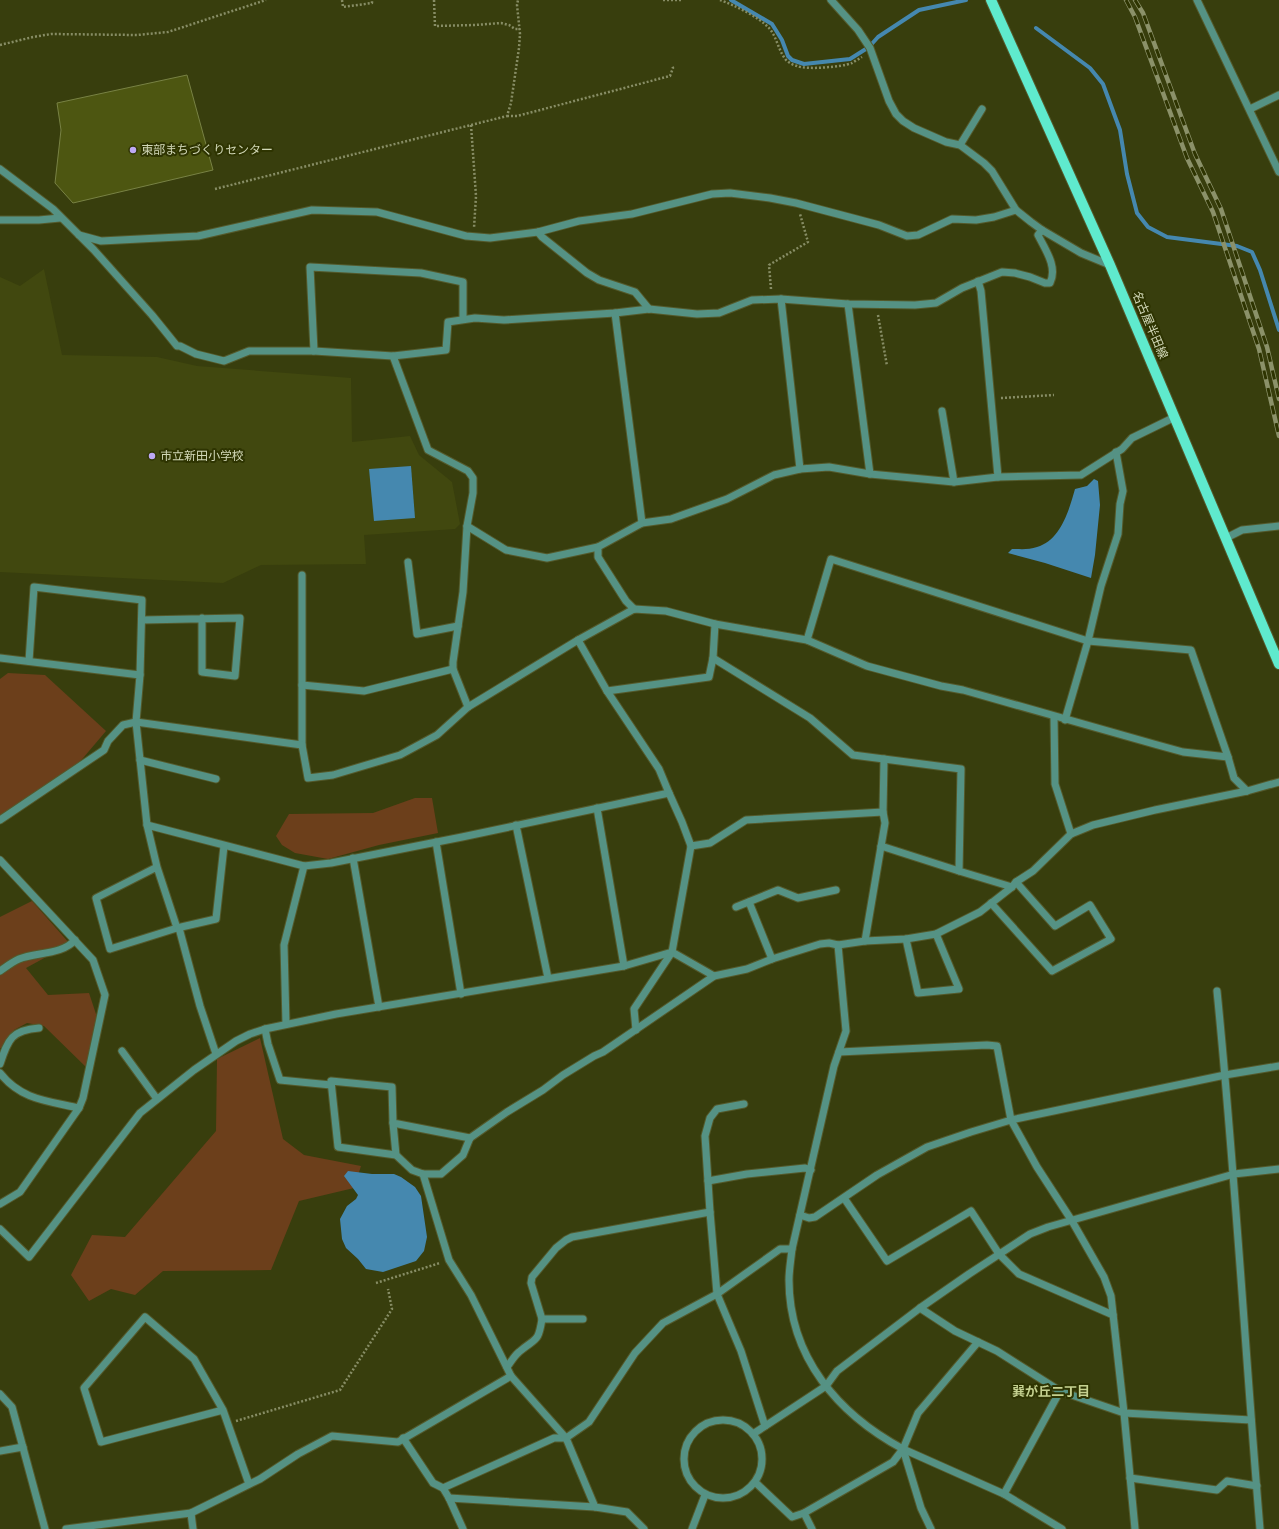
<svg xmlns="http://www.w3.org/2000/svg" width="1279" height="1529" font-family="Roboto,'Noto Sans JP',sans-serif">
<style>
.built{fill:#41480f}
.green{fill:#6c3f1b}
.water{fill:#4588af}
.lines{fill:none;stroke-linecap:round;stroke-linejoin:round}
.stream{stroke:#4588af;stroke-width:4}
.building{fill:#4d5611;stroke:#788244}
.minor-casing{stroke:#545a2c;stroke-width:9}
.major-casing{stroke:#545a2c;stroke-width:12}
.path{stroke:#878d65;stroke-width:2.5;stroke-dasharray:2 2;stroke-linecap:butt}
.minor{stroke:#559284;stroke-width:7}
.major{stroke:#5feacd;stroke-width:10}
.rail-casing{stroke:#8b9169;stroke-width:4.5}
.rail{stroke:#2e3401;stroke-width:3;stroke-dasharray:9;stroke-linecap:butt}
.poi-dot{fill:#bea9f4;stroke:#2e3401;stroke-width:1.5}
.labels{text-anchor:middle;stroke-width:4;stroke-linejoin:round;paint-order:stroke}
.poi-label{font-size:12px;fill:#d2d8b8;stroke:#2e3401;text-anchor:start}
.street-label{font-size:12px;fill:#d2d8b8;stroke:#2e3401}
.neighbourhood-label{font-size:13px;font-weight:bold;fill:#c5d190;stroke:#2e3401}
</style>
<rect width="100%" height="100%" fill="#383e0d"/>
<polygon class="built" points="44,269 62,355 157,357 197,366 351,378 352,442 410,436 419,455 452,482 460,524 455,529 364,535 366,564 261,565 223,583 0,572 0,277 20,286"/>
<g class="green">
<polygon points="8,673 45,675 106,731 78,764 0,816 0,679"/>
<polygon points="415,798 432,798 438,833 379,845 328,859 295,853 282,845 276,836 289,814 373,813"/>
<polygon points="32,901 70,944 26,968 48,995 89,993 100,1026 88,1069 44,1026 27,1023 14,1030 9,1048 0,1048 0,917"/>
<polygon points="260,1038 283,1139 304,1155 361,1166 354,1188 299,1201 271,1270 163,1271 135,1295 111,1289 89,1301 71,1275 92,1235 125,1237 216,1131 217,1059"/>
</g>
<g class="water">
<polygon points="411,466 415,518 374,521 369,469"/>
<path d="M1094,479L1098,481L1100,505L1095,555L1091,578L1045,563L1008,553L1012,549C1020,549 1029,550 1037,547C1061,540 1069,510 1075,489L1087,486Z"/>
<polygon points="348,1171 372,1174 394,1174 401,1177 415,1187 421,1196 427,1237 424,1251 416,1261 383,1272 366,1269 358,1259 346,1248 342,1239 340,1219 347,1206 356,1199 358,1195 344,1176"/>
</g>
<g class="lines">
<g class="stream">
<polyline points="731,0 772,24 782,40 788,56 792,60 804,64 850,59 869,47 878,37 919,10 966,0"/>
<polyline points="1036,28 1090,68 1103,84 1120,130 1127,174 1137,213 1148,227 1167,237 1237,246 1252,252 1260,270 1279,330"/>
</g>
</g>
<polygon class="building" points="187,75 213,170 73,203 55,183 61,130 57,103"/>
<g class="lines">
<g class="minor-casing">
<g id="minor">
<polyline points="831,0 858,30 870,48 889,101 896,114 903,121 914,128 946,142 960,145 984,163 992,171 1016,210 1031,222 1042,230 1081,253 1110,265"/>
<polyline points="1197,0 1279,172"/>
<polyline points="1250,109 1279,95"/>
<polyline points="960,145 982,109"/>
<path d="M0,169L53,209L94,250L152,315L177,346H180L196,354L224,361L249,351H314L393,356L446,350L448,322L475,318L504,320L615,313L649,309L697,314L719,313L752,300L781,299L848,304L915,305L936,303L962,288L1002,272L1015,273L1030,277L1045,283H1050C1058,267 1045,249 1038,235L1042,230"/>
<polyline points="0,220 39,220 60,218"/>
<polyline points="538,232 542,237 587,273 599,280 635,292 649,309"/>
<polyline points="79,235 101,241 198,236 312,210 377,212 466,236 490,238 538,232 579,221 632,214 712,194 730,193 770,198 796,203 879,225 907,236 918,235 952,219 976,220 994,217 1016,210"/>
<polyline points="978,281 981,291 998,477"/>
<polyline points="781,299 800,469"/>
<polyline points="848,304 870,474"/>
<polyline points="615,313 642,523"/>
<polyline points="314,351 310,267 421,273 463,282 463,319"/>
<polyline points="393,356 428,450 468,471 473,478 473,493 467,526 463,592 453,662 453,669 468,707"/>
<polyline points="942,411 954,482"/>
<polyline points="467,526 506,550 547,558 598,547"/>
<polyline points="1226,538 1242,530 1279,526"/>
<polyline points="408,562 417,634 458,626"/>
<polyline points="302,575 302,745 308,778 333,775 400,755 437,735 468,707 578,640 634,609 666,611 715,624 807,640 867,666 941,686 963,690 1154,744 1183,752 1228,757 1234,778 1247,791"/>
<polyline points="634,609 626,601 598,557 598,547 642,523 671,519 727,499 774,475 800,469 829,467 870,474 954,482 998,477 1081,475 1122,449 1132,438 1175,417"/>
<polyline points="142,620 240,618 235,676 202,672 202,618"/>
<polyline points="807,640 831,559 1088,641 1191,650 1228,757"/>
<polyline points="0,658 140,675 136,722 147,825"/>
<polyline points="713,658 810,718 853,755 961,769 959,871 1012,887"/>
<polyline points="29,661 34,587 142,600 140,675"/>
<polyline points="302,685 364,691 453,669"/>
<polyline points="607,691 709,677 713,658 715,624"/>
<polyline points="1054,717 1055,784 1071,834"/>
<polyline points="1065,720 1088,641 1101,586 1118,534 1120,504 1123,491 1116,452"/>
<polyline points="140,760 216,779"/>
<polyline points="597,808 624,966"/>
<polyline points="883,812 884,759"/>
<polyline points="0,820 104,750 108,741 123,725 136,722 302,745"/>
<polyline points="516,825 548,978"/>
<polyline points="436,842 461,994"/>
<polyline points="691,846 710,843 746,820 883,812 885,823 865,941"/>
<polyline points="881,846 959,871"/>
<polyline points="353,858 379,1007"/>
<polyline points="0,860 93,960 105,995 83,1098 79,1108"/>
<polyline points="157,867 96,898 110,949 177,928 157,867 147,825 304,866"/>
<polyline points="749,902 772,959"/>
<polyline points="991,903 1052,971 1111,939 1090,905 1055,926 1016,882"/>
<polyline points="736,907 778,890 798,898 836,890"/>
<polyline points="177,928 216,919 224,846"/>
<polyline points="179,928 200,1006 216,1054"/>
<polyline points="906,939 918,993 959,989 936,934"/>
<path d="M838,945L846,1031L834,1066L792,1249C791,1259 789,1270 789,1280C789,1357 838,1414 903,1449L1004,1494L1062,1529"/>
<path d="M0,971C6,967 12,962 19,959C36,952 62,955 75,940"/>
<path d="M1217,991C1235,1170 1245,1350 1260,1529"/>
<polyline points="286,1024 284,945 304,866 331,863 462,837 669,793"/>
<polyline points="265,1029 268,1044 280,1080 331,1085"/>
<polyline points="636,1030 634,1009 672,952 714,976"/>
<polyline points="122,1051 157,1099"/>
<polyline points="839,1052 987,1045 997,1046 1011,1120 1037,1167 1072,1221 1104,1277 1111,1296 1124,1413 1135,1529"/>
<path d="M0,1064C8,1039 12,1030 39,1028"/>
<path d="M0,1073C21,1100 48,1101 79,1108L20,1192L0,1204"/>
<polyline points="744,1104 717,1109 710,1118 705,1136 710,1212 717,1294 741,1351 765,1426"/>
<polyline points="393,1123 396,1155"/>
<polyline points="423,1174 412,1170 396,1155 338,1147 331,1081 392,1087 393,1123 470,1138"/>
<polyline points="708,1181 747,1174 805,1168 811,1170"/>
<polyline points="844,1198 887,1261 971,1211 999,1254 1019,1274 1113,1315"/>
<polyline points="800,1215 809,1218 815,1217 877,1175 927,1147 971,1132 1011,1120 1225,1075 1279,1066"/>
<polyline points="0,1229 29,1257 140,1113 194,1070 236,1041 250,1034 265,1029 336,1014 624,966 672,952 691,846 682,822 669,793 659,769 607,691 578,640"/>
<polyline points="920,1308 955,1331 997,1351 1060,1391 1124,1413 1251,1420"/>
<polyline points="583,1319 542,1319 531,1283 532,1277 556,1248 566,1240 572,1237 710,1212"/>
<path d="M507,1367C511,1362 514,1356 519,1352C536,1337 538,1344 542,1319"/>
<polyline points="0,1394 12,1407 45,1529"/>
<polyline points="223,1410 101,1442 84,1388 145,1317 194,1359 223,1410 249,1484"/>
<circle cx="723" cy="1459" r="39"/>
<polyline points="753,1434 826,1386 837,1371 920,1308 969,1274 1030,1234 1048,1227 1234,1174 1279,1169"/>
<polyline points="403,1438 433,1483 443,1488 449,1498 463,1529"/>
<polyline points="903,1449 921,1508 931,1529"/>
<polyline points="0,1451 23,1447"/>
<polyline points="1130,1478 1217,1490 1227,1481 1257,1486"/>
<polyline points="755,1482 792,1517 804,1513"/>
<polyline points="443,1488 554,1438 566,1438 589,1422 635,1353 663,1323 717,1294 780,1249 792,1249"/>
<polyline points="1004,1494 1060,1391"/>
<polyline points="449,1498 595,1507"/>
<polyline points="191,1513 193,1529"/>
<polyline points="66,1529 191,1513 260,1479 298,1454 332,1436 398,1442 511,1376"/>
<polyline points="644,1529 627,1512 595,1507 566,1438 511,1376 471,1295 449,1260 423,1174 441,1174 463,1155 470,1138 507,1112 543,1090 563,1075 594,1056 603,1052 714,976 747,969 772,959 820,944 829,943 838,945 865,941 906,939 936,934 980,912 1012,887 1016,882 1033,871 1071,834 1093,825 1155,810 1247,791 1279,782"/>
<polyline points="692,1529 705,1495"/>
<polyline points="812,1529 804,1513 893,1462 903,1449 918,1413 978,1342"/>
</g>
</g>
<g class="major-casing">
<polyline id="major" points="991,0 1110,265 1279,664"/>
</g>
<g class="path">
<polyline points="342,0 343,7 372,3 372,0"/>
<polyline points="434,0 435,26 475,25 501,23 509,25 515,29 520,29"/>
<polyline points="663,0 681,0"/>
<path d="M720,0C734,5 759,17 769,28C777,37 778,50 786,60C789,63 793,65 797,66C806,70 842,67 852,63C855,61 859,59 862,57"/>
<polyline points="0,45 33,37 51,34 137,35 168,32 266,0"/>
<polyline points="507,116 517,116 670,76 673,68 672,65"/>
<polyline points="471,125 476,196 474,228"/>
<polyline points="215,189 507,116 511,103 519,48 520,34 517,5 518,0"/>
<polyline points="771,289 769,265 808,242 800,214"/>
<polyline points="878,315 887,366"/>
<polyline points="1001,398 1054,395"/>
<polyline points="376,1283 440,1263"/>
<polyline points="236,1421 340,1390 392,1309 388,1289"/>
</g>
<use href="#minor" class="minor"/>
<use href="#major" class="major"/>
<g class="rail-casing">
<g id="rail">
<polyline points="1126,0 1135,17 1187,158 1213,212 1259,349 1279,436"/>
<polyline points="1135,0 1143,13 1195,154 1221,209 1267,347 1279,399"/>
</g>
</g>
<use href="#rail" class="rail"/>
</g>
<g class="poi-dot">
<circle cx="133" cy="150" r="4"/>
<circle cx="152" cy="456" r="4"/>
</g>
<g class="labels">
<g class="poi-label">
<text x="141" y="154">東部まちづくりセンター</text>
<text x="160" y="460">市立新田小学校</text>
</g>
<g class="street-label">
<text transform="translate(1150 325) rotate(67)" y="4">名古屋半田線</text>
</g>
<g class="neighbourhood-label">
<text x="1051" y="1396">巽が丘二丁目</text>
</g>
</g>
</svg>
